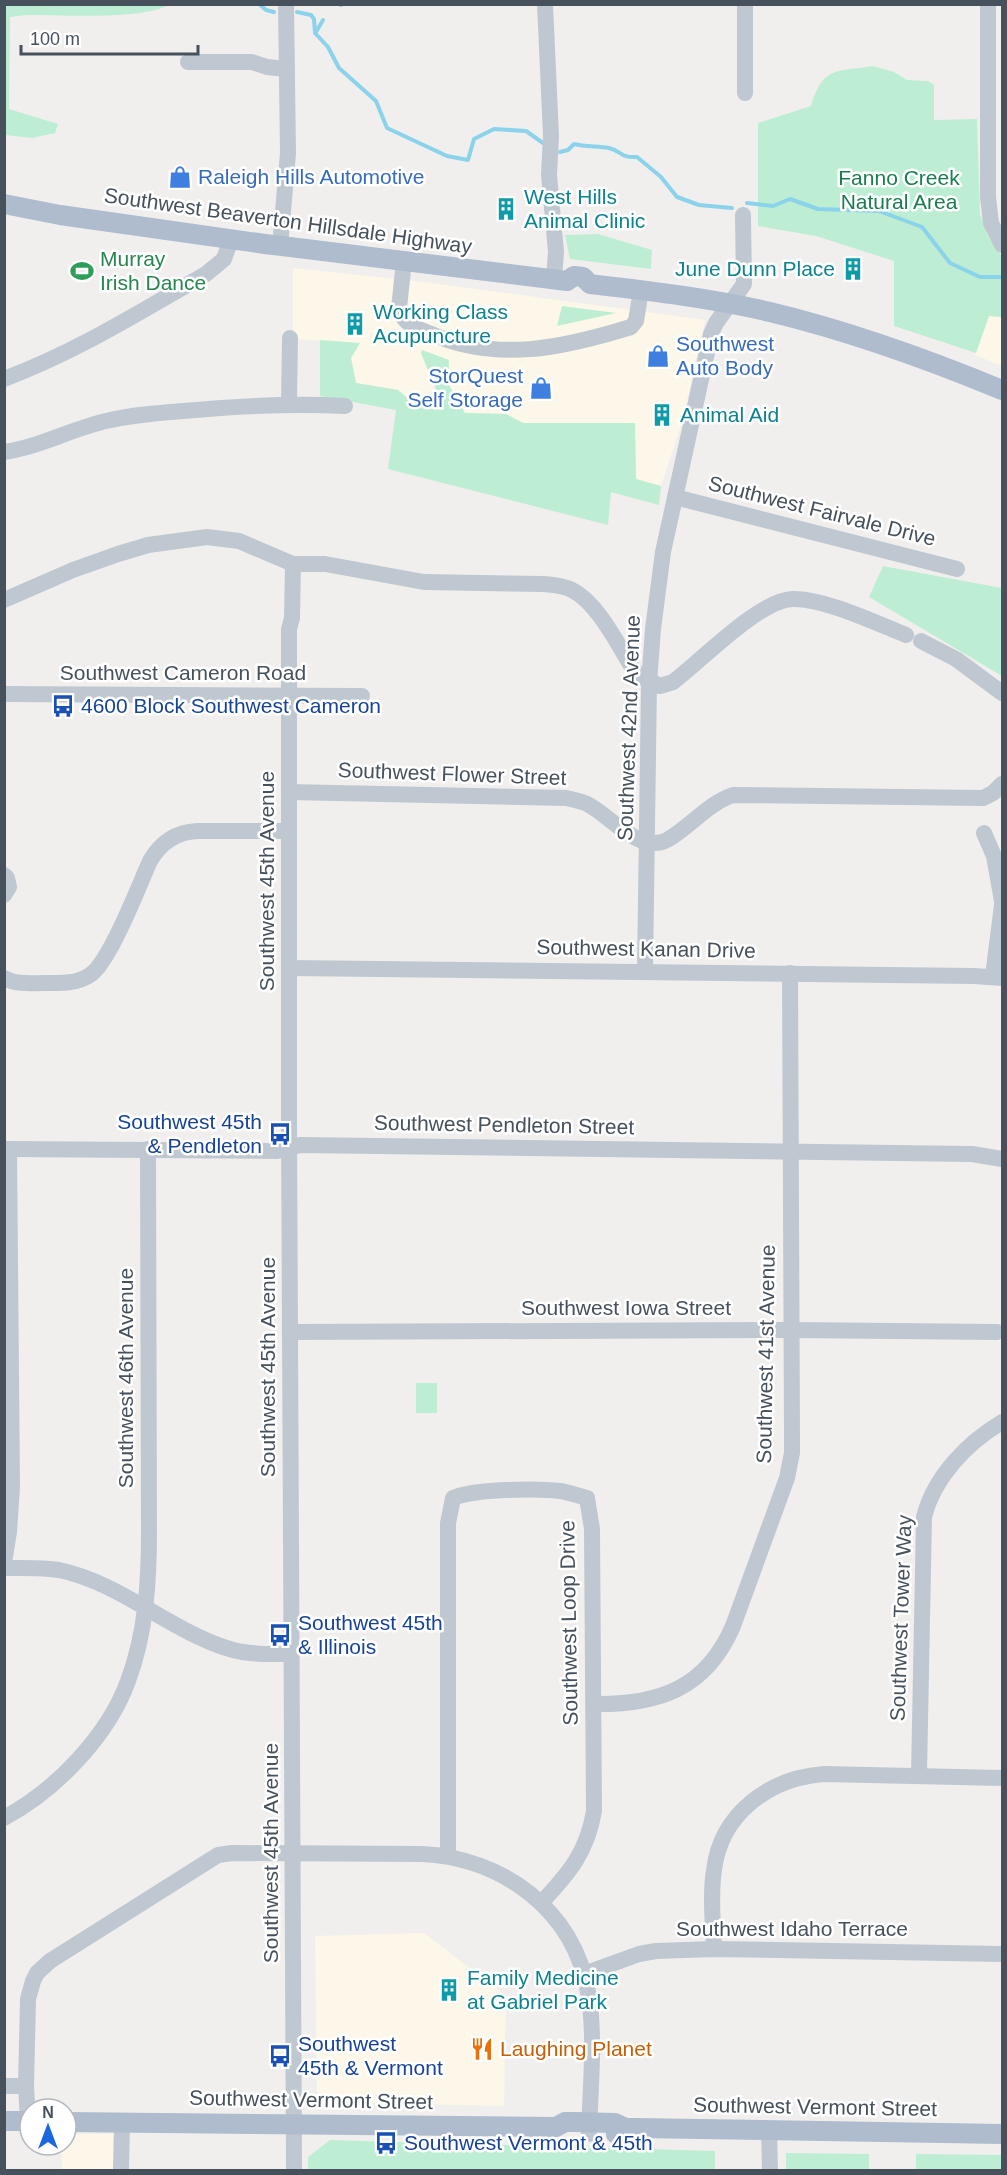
<svg xmlns="http://www.w3.org/2000/svg" width="1007" height="2175" font-family="Arial,sans-serif">
<style>
.commercial{fill:#fcf7e8}
.green{fill:#bdeed3}
.lines{fill:none;stroke-linecap:round;stroke-linejoin:round}
.stream{stroke:#8bd2eb;stroke-width:4}
.minor{stroke:#bfc8d0;stroke-width:16}
.major{stroke:#aebccd;stroke-width:20}
.labels{text-anchor:middle;stroke-width:5;stroke-linejoin:round;paint-order:stroke}
.shop-label{font-size:21px;fill:#366cbe;stroke:#fff;text-anchor:start}
.park-label{font-size:21px;fill:#187d4f;stroke:#fff}
.culture-label{font-size:21px;fill:#0d838f;stroke:#fff;text-anchor:start}
.street-label{font-size:21px;fill:#47515c;stroke:#fff}
.leisure-label{font-size:21px;fill:#27864d;stroke:#fff;text-anchor:start}
.transit-label{font-size:21px;fill:#164399;stroke:#fff;text-anchor:start}
.food-label{font-size:21px;fill:#c56008;stroke:#fff;text-anchor:start}
</style>
<rect width="100%" height="100%" fill="#f1efee"/>
<g class="commercial">
<polygon points="293,268 424,282 705,320 682,422 661,486 636,479 635,423 523,423 506,414 464,413 448,383 449,360 422,351 421,353 444,410 415,405 398,390 356,383 351,358 360,343 293,339"/>
<polygon points="989,316 1002,317 1002,366 975,355"/>
<polygon points="424,1933 506,1996 504,2106 326,2102 320,2097 317,2091 315,1936"/>
<polygon points="66,2134 114,2134 114,2170 62,2170 61,2145 66,2145"/>
</g>
<g class="green">
<path d="M5,4H169V5C142,20 61,15 27,15L10,17L9,109L58,124L55,133L32,138L5,135Z"/>
<path d="M873,66L894,72L907,80L928,81L934,85V120L977,119L980,214L988,236L1002,257V317L989,316L976,353L894,326V261L816,236L758,226V123L811,106C823,66 836,72 873,66Z"/>
<polygon points="598,234 652,250 651,269 570,259 565,235"/>
<polygon points="562,306 616,313 557,326"/>
<polygon points="320,340 360,343 351,358 356,383 398,390 416,405 444,410 421,353 422,350 449,360 448,383 465,413 506,414 523,423 635,423 636,479 661,486 659,505 611,492 608,525 388,469 396,410 320,396"/>
<polygon points="883,566 1002,588 1002,676 869,597"/>
<rect x="416" y="1383" width="21" height="30"/>
<polygon points="330,2140 715,2151 715,2170 308,2170 308,2157"/>
<polygon points="786,2153 869,2154 869,2170 786,2170"/>
<polygon points="916,2154 1002,2155 1002,2170 916,2170"/>
</g>
<g class="lines">
<g class="stream">
<polyline points="259,4 266,10 274,12"/>
<polyline points="341,5 343,4"/>
<polyline points="297,12 311,15 314,19 315,33 328,47 339,68 376,101 387,128 447,156 468,160 474,139 494,129 526,131 543,143"/>
<polyline points="316,32 323,20"/>
<path d="M560,152L568,150L574,144C585,147 598,146 609,148C622,151 620,158 637,157L661,177L677,197L699,205L732,208"/>
<polyline points="747,203 773,206 790,199 818,209 879,211 922,227 950,263 980,277 1002,277"/>
</g>
<g class="minor">
<polyline points="545,4 551,136 549,175 556,252 554,279"/>
<polyline points="745,4 745,93"/>
<polyline points="988,4 988,197 991,223 1002,245"/>
<polyline points="188,62 252,62 267,67 287,69"/>
<polyline points="280,246 288,153 286,4"/>
<path d="M404,261L399,308C402,323 416,328 429,333C497,363 563,348 631,327L636,321L641,290"/>
<path d="M4,379C76,352 140,312 206,274L224,259L231,239"/>
<polyline points="289,404 290,338"/>
<path d="M4,452C40,447 71,429 106,421C131,415 157,413 183,411C237,406 291,403 345,406"/>
<polyline points="675,497 957,569"/>
<polyline points="293,564 292,618 289,629 289,1123 294,2170"/>
<path d="M4,600L73,570L118,554L148,545L207,537L239,541L293,564H325L424,582L544,584C553,585 563,585 572,590C597,602 618,645 633,669L640,676L660,686L673,682C701,661 758,601 792,599C824,598 876,623 906,635"/>
<polyline points="921,641 956,659 1002,693"/>
<polyline points="4,694 362,696"/>
<path d="M289,792L566,798C574,800 582,801 589,805C610,816 640,854 667,840C690,827 707,804 733,795L983,798L993,793L1002,784"/>
<polyline points="984,833 994,856 1002,901"/>
<polyline points="4,875 7,878 9,887 4,895"/>
<polyline points="289,968 974,976 1002,978"/>
<polyline points="645,971 649,683 653,629 663,552 711,334 716,323 744,284 743,215"/>
<polyline points="993,976 1002,905"/>
<path d="M4,978C17,985 31,983 45,983C60,983 77,984 90,975C110,962 139,885 150,861C161,842 176,832 197,831H289"/>
<polyline points="4,1149 277,1151 300,1145 972,1154 1002,1159"/>
<polyline points="291,1332 791,1330 997,1332"/>
<polyline points="4,1563 9,1532 12,1487 9,1149"/>
<path d="M4,1568C23,1568 41,1567 59,1570C122,1583 172,1633 233,1650C252,1655 273,1654 292,1654"/>
<path d="M594,1704C658,1705 706,1689 733,1626L787,1478L792,1453V1437L790,973"/>
<path d="M919,1775L924,1517C934,1477 967,1443 1002,1422"/>
<path d="M4,1818C56,1790 108,1736 128,1681C146,1633 149,1582 149,1531L148,1149"/>
<path d="M448,1856V1523L453,1498C474,1489 537,1488 560,1491C569,1492 578,1496 587,1498L592,1529L594,1811C587,1852 570,1872 542,1902"/>
<path d="M714,1949C713,1923 710,1895 714,1870C721,1813 770,1778 824,1774L1002,1778"/>
<polyline points="584,1974 639,1954 656,1951 714,1949 1002,1954"/>
<polyline points="4,2086 26,2086"/>
<path d="M28,2121L26,2086L28,1999L33,1981L37,1973L50,1961L218,1855L232,1853L422,1854C503,1858 574,1910 588,1992C596,2036 590,2090 589,2134"/>
<polyline points="769,2130 770,2170"/>
<polyline points="121,2170 122,2122"/>
</g>
<g class="major">
<path d="M4,204L60,215L265,244L567,281L574,276L583,277L590,284C650,291 711,298 770,312C849,331 927,359 1002,390"/>
<polyline points="4,2121 30,2121"/>
<polyline points="66,2122 556,2127 565,2122 575,2122 615,2123 626,2128"/>
<polyline points="616,2134 626,2128 636,2128 1002,2134"/>
</g>
</g>
<defs>
<g id="shop-bare" transform="scale(1.8)"><path d="M-5-2.5h2.3a2.7 3.5 0 0 1 5.4 0H5L5.5 6h-11ZM-1.5-2.5h3a1.5 2.3 0 0 0-3 0Z" fill="#3f7fe0" stroke="#fff" stroke-width="2.5" paint-order="stroke"/></g>
<g id="building-bare" transform="scale(1.8)"><path d="M-4-6H4V6H1V3H-1V6H-4ZM-2.5-4.3h1.7v1.8h-1.7ZM.8-4.3h1.7v1.8H.8ZM-2.5-1h1.7V.8h-1.7ZM.8-1h1.7V.8H.8Z" fill="#0f9aa8" stroke="#fff" stroke-width="2.5" paint-order="stroke"/></g>
<g id="stadium-bare" transform="scale(1.8)"><path d="M0-5a6.5 5 0 1 0 0 10a6.5 5 0 1 0 0-10ZM-3.5-1.8h7v3.6h-7Z" fill="#2e9e5b" stroke="#fff" stroke-width="2.5" paint-order="stroke"/></g>
<g id="bus-bare" transform="scale(1.8)"><path d="M-5-6H5V4H4V6H2V4H-2V6H-4V4H-5ZM-3.5-4V0h7V-4ZM-3.5 1.2v1.5H-2V1.2ZM2 1.2v1.5H3.5V1.2Z" fill="#1a4fb4" stroke="#fff" stroke-width="2.5" paint-order="stroke"/></g>
<g id="restaurant-bare" transform="scale(1.8)"><path d="M-5-6h1v4h1v-4h1v4h1v-4h1v5L-1.5 .5V6h-2V.5L-5-1ZM5-6V6H3V1.5H1.5Q1.5-4 5-6Z" fill="#e8710a" stroke="#fff" stroke-width="2.5" paint-order="stroke"/></g>
</defs>
<g fill-rule="evenodd">
<use href="#shop-bare" x="180" y="177"/>
<use href="#building-bare" x="506" y="209"/>
<use href="#building-bare" x="853" y="269"/>
<use href="#stadium-bare" x="82" y="271"/>
<use href="#building-bare" x="355" y="324"/>
<use href="#shop-bare" x="658" y="356"/>
<use href="#shop-bare" x="541" y="388"/>
<use href="#building-bare" x="662" y="415"/>
<use href="#bus-bare" x="63" y="706"/>
<use href="#bus-bare" x="280" y="1134"/>
<use href="#bus-bare" x="280" y="1635"/>
<use href="#building-bare" x="449" y="1990"/>
<use href="#restaurant-bare" x="482" y="2049"/>
<use href="#bus-bare" x="280" y="2056"/>
<use href="#bus-bare" x="386" y="2143"/>
</g>
<g class="labels">
<g class="shop-label">
<text x="198" y="184">Raleigh Hills Automotive</text>
<text x="676" y="351">Southwest<tspan x="676" dy="24">Auto Body</tspan></text>
<text x="523" y="383" text-anchor="end">StorQuest<tspan x="523" dy="24">Self Storage</tspan></text>
</g>
<g class="park-label">
<text x="899" y="185">Fanno Creek<tspan x="899" dy="24">Natural Area</tspan></text>
</g>
<g class="culture-label">
<text x="524" y="204">West Hills<tspan x="524" dy="24">Animal Clinic</tspan></text>
<text x="835" y="276" text-anchor="end">June Dunn Place</text>
<text x="373" y="319">Working Class<tspan x="373" dy="24">Acupuncture</tspan></text>
<text x="680" y="422">Animal Aid</text>
<text x="467" y="1985">Family Medicine<tspan x="467" dy="24">at Gabriel Park</tspan></text>
</g>
<g class="street-label">
<text transform="translate(288 221) rotate(8)" y="7">Southwest Beaverton Hillsdale Highway</text>
<text transform="translate(822 511) rotate(14)" y="7">Southwest Fairvale Drive</text>
<text x="183" y="680">Southwest Cameron Road</text>
<text transform="translate(629 728) rotate(-88)" y="7">Southwest 42nd Avenue</text>
<text transform="translate(452 774) rotate(2)" y="7">Southwest Flower Street</text>
<text transform="translate(267 881) rotate(-90)" y="7">Southwest 45th Avenue</text>
<text transform="translate(646 949) rotate(1)" y="7">Southwest Kanan Drive</text>
<text transform="translate(504 1125) rotate(1)" y="7">Southwest Pendleton Street</text>
<text x="626" y="1315">Southwest Iowa Street</text>
<text transform="translate(766 1354) rotate(-89)" y="7">Southwest 41st Avenue</text>
<text transform="translate(268 1367) rotate(-90)" y="7">Southwest 45th Avenue</text>
<text transform="translate(126 1378) rotate(-90)" y="7">Southwest 46th Avenue</text>
<text transform="translate(901 1618) rotate(-88)" y="7">Southwest Tower Way</text>
<text transform="translate(569 1623) rotate(-91)" y="7">Southwest Loop Drive</text>
<text transform="translate(271 1853) rotate(-90)" y="7">Southwest 45th Avenue</text>
<text x="792" y="1936">Southwest Idaho Terrace</text>
<text transform="translate(311 2100) rotate(1)" y="7">Southwest Vermont Street</text>
<text transform="translate(815 2107) rotate(1)" y="7">Southwest Vermont Street</text>
</g>
<g class="leisure-label">
<text x="100" y="266">Murray<tspan x="100" dy="24">Irish Dance</tspan></text>
</g>
<g class="transit-label">
<text x="81" y="713">4600 Block Southwest Cameron</text>
<text x="262" y="1129" text-anchor="end">Southwest 45th<tspan x="262" dy="24">&amp; Pendleton</tspan></text>
<text x="298" y="1630">Southwest 45th<tspan x="298" dy="24">&amp; Illinois</tspan></text>
<text x="298" y="2051">Southwest<tspan x="298" dy="24">45th &amp; Vermont</tspan></text>
<text x="404" y="2150">Southwest Vermont &amp; 45th</text>
</g>
<g class="food-label">
<text x="500" y="2056">Laughing Planet</text>
</g>
</g>
<rect width="1007" height="2175" fill="none" stroke="#47515c" stroke-width="12"/>
<g transform="translate(48 2127)"><circle r="28" fill="#ffffff" stroke="#b5b9be" stroke-width="1.5"/>
<path d="M0-4.5L10 22L0 15L-10 22Z" fill="#1b67df"/>
<text y="-9" font-size="16" font-weight="bold" text-anchor="middle" fill="#47515c">N</text>
</g>
<path d="M21 45v9h177v-9" fill="none" stroke="#47515c" stroke-width="3"/>
<text x="30" y="45" font-size="18" fill="#47515c" stroke="#ffffff" stroke-width="4.5" paint-order="stroke">100 m</text>
</svg>
